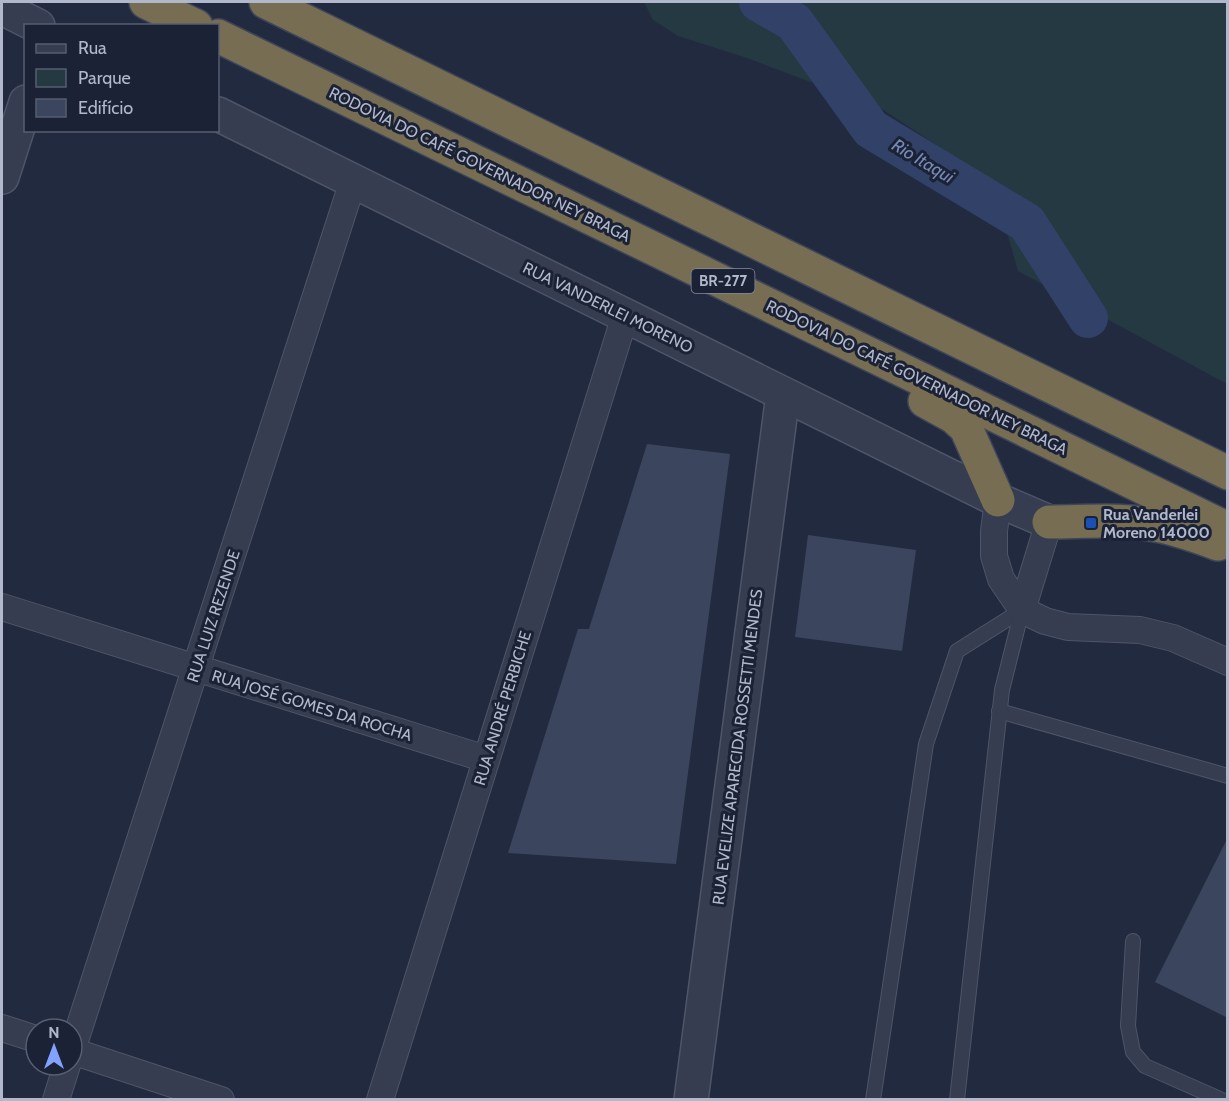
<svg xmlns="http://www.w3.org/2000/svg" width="1229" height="1101" font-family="Cabin,sans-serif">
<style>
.green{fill:#243941}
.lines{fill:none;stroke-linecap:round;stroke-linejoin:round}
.river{stroke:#324167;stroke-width:40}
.building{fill:#3b455d}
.service-casing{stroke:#4e5568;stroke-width:16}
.minor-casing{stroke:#4e5568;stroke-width:28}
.tertiary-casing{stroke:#4e5568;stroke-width:36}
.motorway-casing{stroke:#3e4558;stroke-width:36}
.service{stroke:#363d50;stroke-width:14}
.minor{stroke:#363d50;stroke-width:26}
.tertiary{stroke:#363d50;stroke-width:33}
.motorway{stroke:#766d52;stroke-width:33}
.transit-dot{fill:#1a4fb4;stroke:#1b2235;stroke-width:2}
.labels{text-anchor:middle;stroke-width:6;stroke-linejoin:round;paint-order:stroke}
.shield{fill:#1b2235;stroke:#858b9e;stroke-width:1.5}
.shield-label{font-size:15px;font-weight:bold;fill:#b2b8cb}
.street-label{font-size:16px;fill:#b2b8cb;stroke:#1b2235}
.poi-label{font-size:16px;font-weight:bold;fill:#b2b8cb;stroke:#1b2235;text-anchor:start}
.water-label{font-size:18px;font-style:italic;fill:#7789b5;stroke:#1b2235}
</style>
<rect width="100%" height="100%" fill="#222a40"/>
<polygon class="green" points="644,2 1227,2 1227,384 1018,271 1007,233 962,162 882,109 747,58 678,36 653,20"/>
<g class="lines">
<polyline class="river" points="759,2 794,22 871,129 1027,223 1088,318"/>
</g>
<g class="building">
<polygon points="647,444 730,454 676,864 508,853 578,629 589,629"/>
<polygon points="808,535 916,550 902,651 795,637"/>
<polygon points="1228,837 1228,1018 1155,982"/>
</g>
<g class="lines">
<g class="service-casing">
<g id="service">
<polyline points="999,711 1228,776"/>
<polyline points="1133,941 1128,1026 1133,1052 1145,1066 1222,1100"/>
<polyline points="873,1100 926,744 957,651 1022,610"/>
<polyline points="957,1100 1002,690 1022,610"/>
</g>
</g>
<g class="minor-casing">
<g id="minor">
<polyline points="998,500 994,531 994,556 1001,579 1022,610 1045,621 1068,627 1140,630 1173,638 1228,662"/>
<polyline points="2,607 486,759"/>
<polyline points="1022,610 1049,522"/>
<polyline points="2,1028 36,1039"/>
<polyline points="72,1050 353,181"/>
<polyline points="72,1051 221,1100"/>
<polyline points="56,1100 67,1065"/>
<polyline points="380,1100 625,316"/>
</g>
</g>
<g class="tertiary-casing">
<g id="tertiary">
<polyline points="2,8 38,26"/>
<polyline points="218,114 998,500 1049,522"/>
<polyline points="2,177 26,102"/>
<polyline points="691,1100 783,394"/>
</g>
</g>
<g class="motorway-casing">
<g id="motorway">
<polyline points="146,2 196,26"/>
<polyline points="266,2 1228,473"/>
<polyline points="218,36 1228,529"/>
<polyline points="925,401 954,417 966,428 998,500"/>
<path d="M1049,522C1085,522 1124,518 1160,526C1180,530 1199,537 1218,544"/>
</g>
</g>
<use href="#service" class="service"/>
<use href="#minor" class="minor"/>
<use href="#tertiary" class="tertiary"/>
<use href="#motorway" class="motorway"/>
</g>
<rect class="transit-dot" x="1085" y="517" width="12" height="12" rx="3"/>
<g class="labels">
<rect class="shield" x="691.5" y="269" width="63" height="24" rx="4.5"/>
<g class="shield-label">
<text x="723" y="286">BR-277</text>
</g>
<g class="street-label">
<text transform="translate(480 164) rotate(26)" y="6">RODOVIA DO CAFÉ GOVERNADOR NEY BRAGA</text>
<text transform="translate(608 307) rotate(26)" y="6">RUA VANDERLEI MORENO</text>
<text transform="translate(917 377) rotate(26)" y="6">RODOVIA DO CAFÉ GOVERNADOR NEY BRAGA</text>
<text transform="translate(213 616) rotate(-72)" y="6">RUA LUIZ REZENDE</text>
<text transform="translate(312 705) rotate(17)" y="6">RUA JOSÉ GOMES DA ROCHA</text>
<text transform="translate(502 708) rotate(-73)" y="6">RUA ANDRÉ PERBICHE</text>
<text transform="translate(737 747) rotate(-83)" y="6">RUA EVELIZE APARECIDA ROSSETTI MENDES</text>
</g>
<g class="poi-label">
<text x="1103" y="520">Rua Vanderlei<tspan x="1103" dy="18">Moreno 14000</tspan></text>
</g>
<g class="water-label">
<text transform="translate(923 161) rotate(31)" y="6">Rio Itaqui</text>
</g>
</g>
<rect width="1229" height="1101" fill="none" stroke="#b2b8cb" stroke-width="6"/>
<rect x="24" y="24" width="195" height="108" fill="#1b2235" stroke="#575e71" stroke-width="1.5"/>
<rect x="36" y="44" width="30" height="9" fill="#363d50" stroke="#575e71" stroke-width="1.5"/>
<text x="78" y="54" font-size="18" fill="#b2b8cb">Rua</text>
<rect x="36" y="69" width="30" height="18" fill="#243941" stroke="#575e71" stroke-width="1.5"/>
<text x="78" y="84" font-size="18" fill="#b2b8cb">Parque</text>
<rect x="36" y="99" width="30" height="18" fill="#3b455d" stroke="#575e71" stroke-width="1.5"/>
<text x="78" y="114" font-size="18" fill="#b2b8cb">Edifício</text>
<g transform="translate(54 1047)"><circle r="28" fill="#1b2235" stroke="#575e71" stroke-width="1.5"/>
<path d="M0-4.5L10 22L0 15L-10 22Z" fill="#83a2ff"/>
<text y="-9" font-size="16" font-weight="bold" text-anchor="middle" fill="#b2b8cb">N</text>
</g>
</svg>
